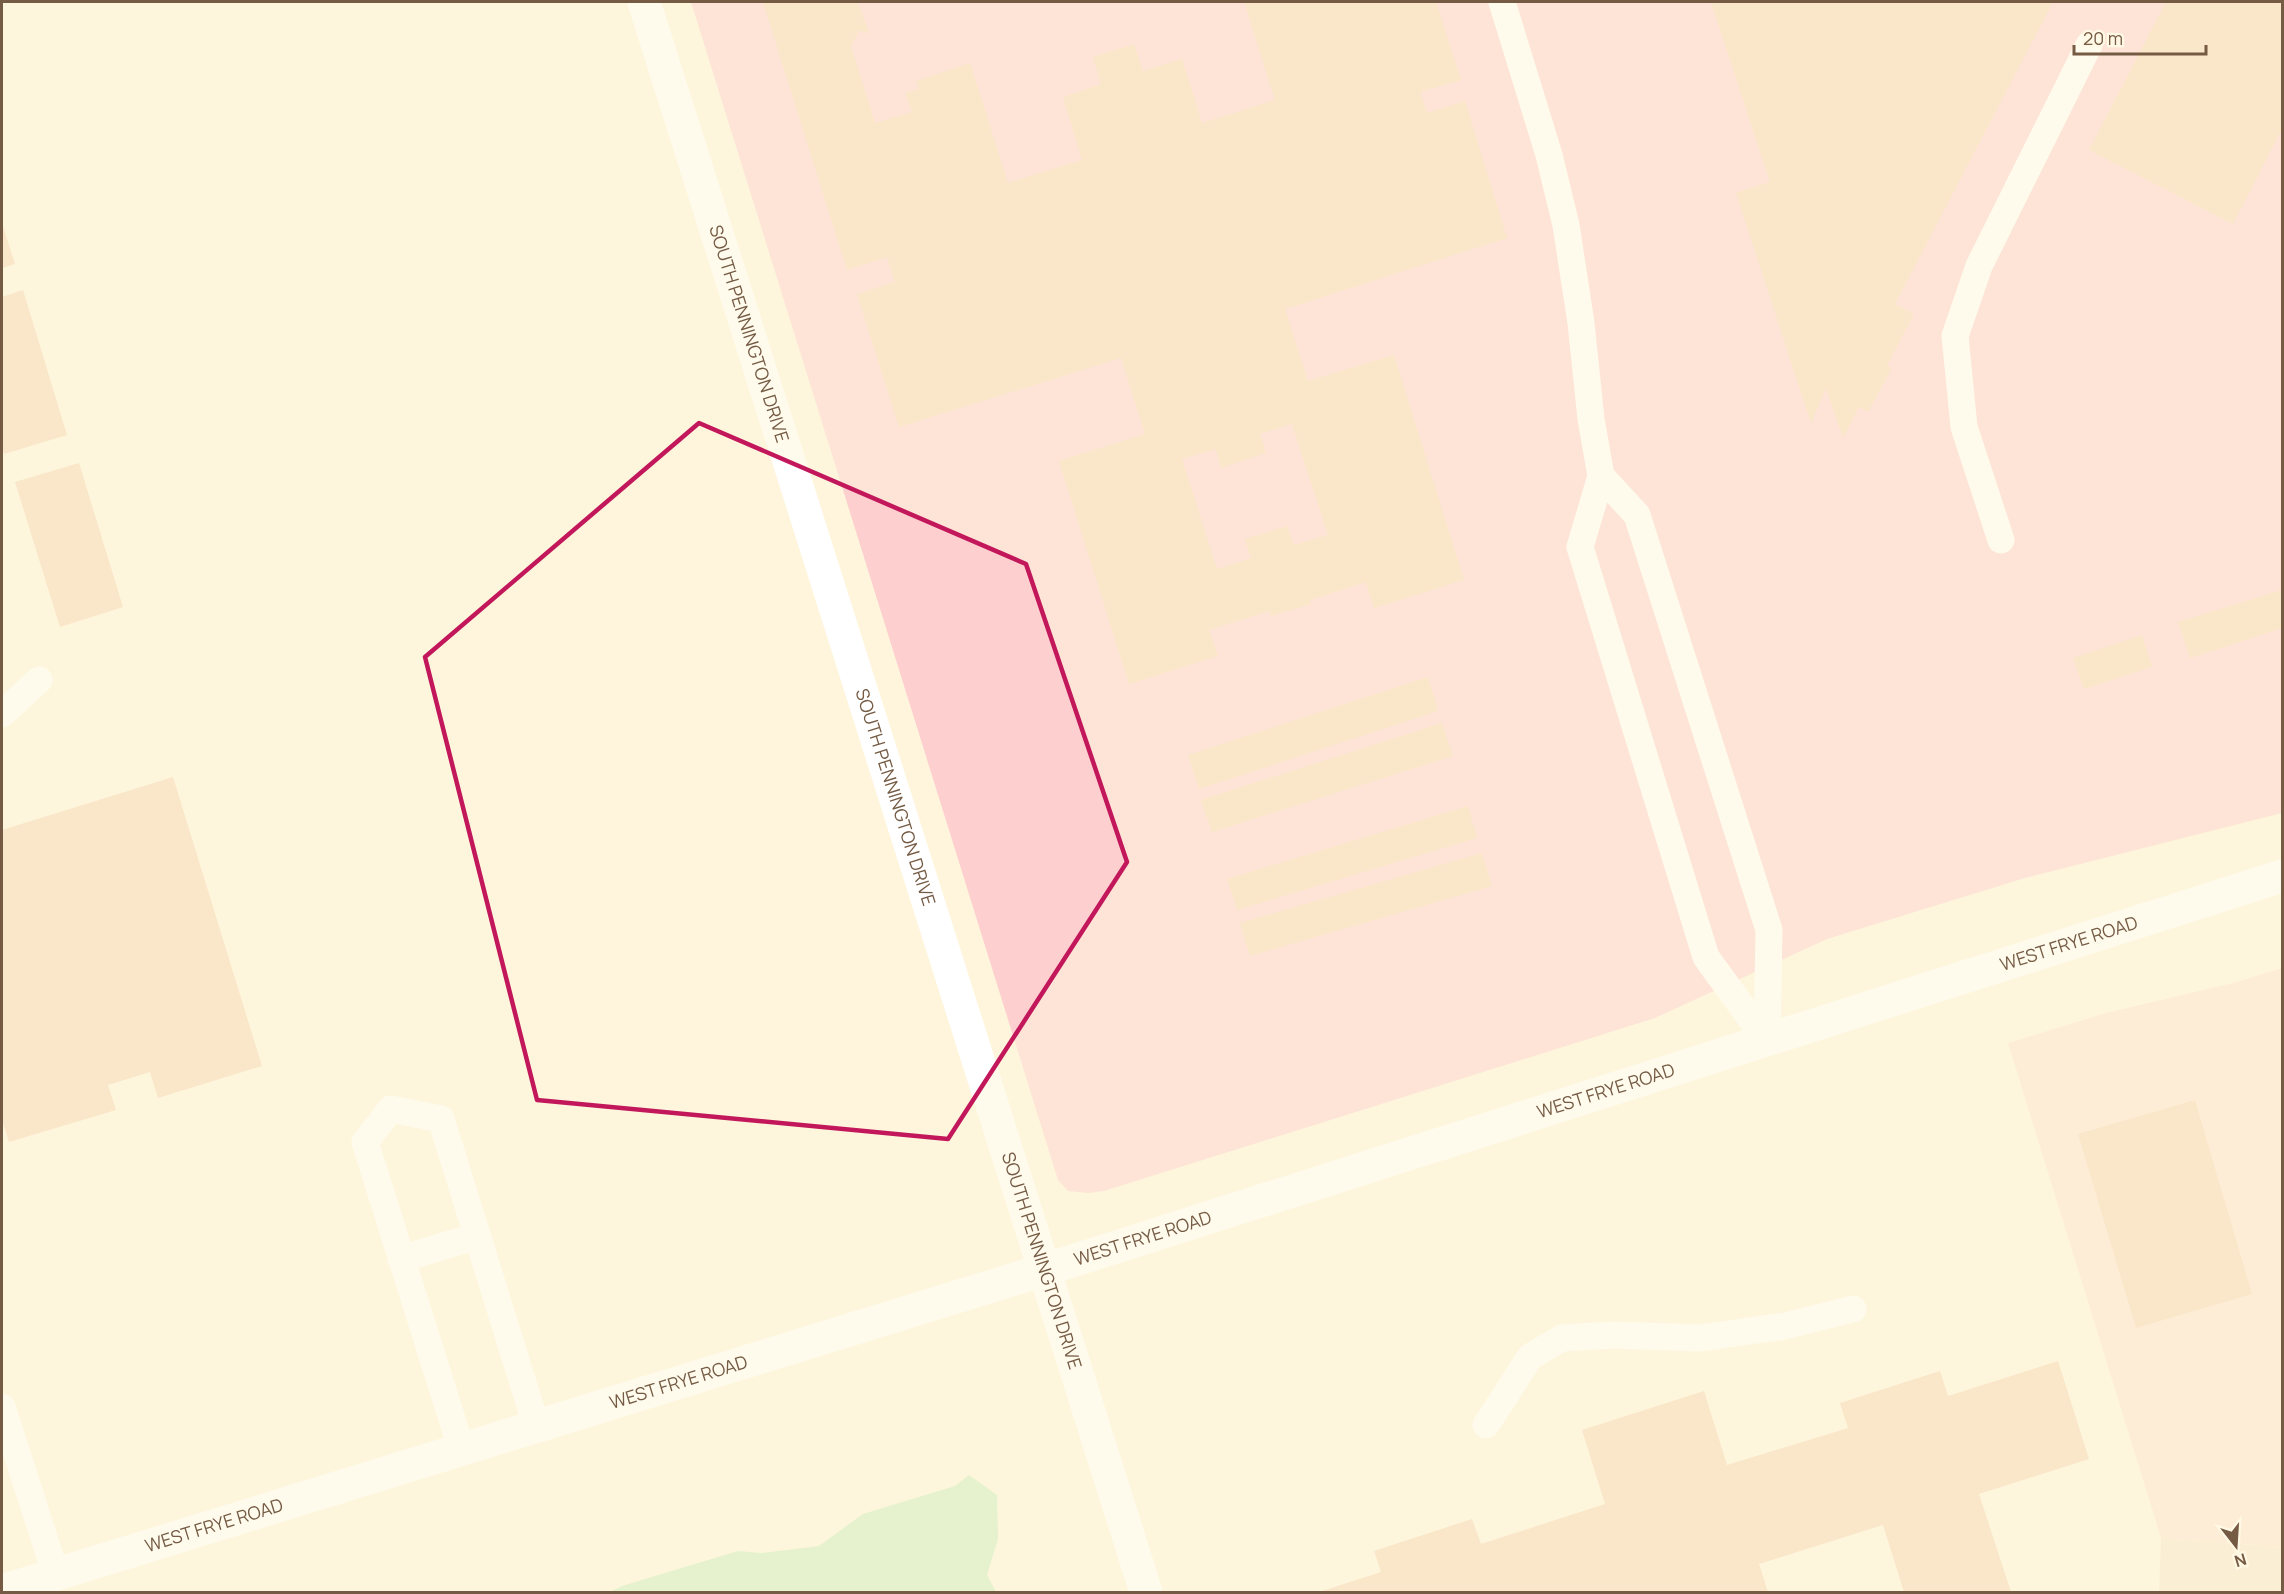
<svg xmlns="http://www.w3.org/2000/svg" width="2284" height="1594" font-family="Manrope,sans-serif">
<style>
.residential{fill:#f6e7ca}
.commercial{fill:#ffe3cf}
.medical{fill:#fdcfcf}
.green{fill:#c9ecbb}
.building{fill:#f6d4b2;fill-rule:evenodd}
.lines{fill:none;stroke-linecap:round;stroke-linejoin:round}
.service{stroke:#fff;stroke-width:27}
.tertiary{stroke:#fff;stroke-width:33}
.marked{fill:none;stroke:#c2185b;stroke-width:4.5;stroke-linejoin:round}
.labels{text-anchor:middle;stroke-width:6;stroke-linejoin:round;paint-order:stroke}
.street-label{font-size:18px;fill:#755b44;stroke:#fff8e4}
</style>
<rect width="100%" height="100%" fill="#fef5dc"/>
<polygon class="residential" points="2161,1538 2282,1547 2282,1592 2159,1592"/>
<polygon class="commercial" points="2282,968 2282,1547 2161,1538 2008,1043 2106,1013 2237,982"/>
<polygon class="medical" points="691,2 2282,2 2282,813 2025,878 1827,939 1655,1018 1104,1191 1089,1193 1068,1191 1058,1180"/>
<polygon class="green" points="969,1475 997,1495 998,1539 987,1575 996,1592 610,1592 622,1586 738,1551 761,1553 819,1546 863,1514 955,1486"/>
<g class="building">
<path d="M763,2H858L869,34L860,30L851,46L875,123L912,112L905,93L919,89L916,81L970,63L1008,183L1082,160L1063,97L1101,84L1093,57L1134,44L1143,71L1182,59L1202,123L1275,100L1244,2H1436L1461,80L1420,92L1427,113L1465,101L1507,238L1285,309L1308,381L1394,355L1464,580L1374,608L1366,582L1310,600L1311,604L1271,616L1269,611L1209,630L1218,656L1129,684L1059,461L1145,434L1121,358L899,427L857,294L895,282L887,257L847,270ZM1292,424L1328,535L1294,545L1287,526L1245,539L1251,558L1217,569L1182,459L1216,449L1221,468L1266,453L1260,434Z"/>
<polygon points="1711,2 2053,2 1895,304 1914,314 1887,366 1892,368 1868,412 1859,407 1843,438 1826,388 1811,423 1736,193 1770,182"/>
<polygon points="2166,2 2282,2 2282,129 2233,224 2089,150"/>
<polygon points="2,223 15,264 2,268"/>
<polygon points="23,290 67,435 4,454 2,447 2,297"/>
<polygon points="79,463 123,607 60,627 15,482"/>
<polygon points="2282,590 2282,628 2190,658 2178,622"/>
<polygon points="2142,635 2152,667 2084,689 2073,658"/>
<polygon points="1428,677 1438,711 1199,789 1188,755"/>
<polygon points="1442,723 1453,756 1212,832 1201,800"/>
<polygon points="173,777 262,1066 158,1098 150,1072 108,1085 116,1110 9,1142 2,1120 2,830"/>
<polygon points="1468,806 1477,838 1237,910 1227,879"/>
<polygon points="1482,853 1492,886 1250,956 1240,923"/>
<polygon points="2195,1100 2252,1294 2136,1328 2078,1134"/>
<polygon points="2058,1361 2089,1459 1979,1494 2011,1592 1904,1592 1883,1525 1759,1564 1768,1592 1319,1592 1381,1572 1374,1551 1472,1519 1481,1544 1605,1504 1582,1430 1704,1391 1727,1465 1848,1428 1840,1403 1940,1371 1948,1396"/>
</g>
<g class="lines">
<g class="service">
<polyline points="1502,2 1549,155 1566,225 1581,323 1591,419 1601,476 1580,547 1706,957 1767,1041"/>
<polyline points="1601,476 1637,515 1769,930 1767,1041"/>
<polyline points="2001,540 1964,427 1955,336 1979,266 2089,45"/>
<polyline points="2,714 39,680"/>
<polyline points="401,1259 477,1236"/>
<polyline points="2,1407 56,1575"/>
<polyline points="1486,1425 1530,1357 1562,1338 1613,1335 1701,1338 1785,1326 1853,1309"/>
<polyline points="462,1451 365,1142 391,1109 441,1119 537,1428"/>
</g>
<g class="tertiary">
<path id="s1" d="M644,2L1146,1592"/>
<path id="s2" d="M2,1591L1044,1270L2282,876"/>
</g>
</g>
<path d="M0 0H2284V1594H0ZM699,423L1026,564L1127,862L948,1139L537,1100L425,657Z" fill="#fef5dc" fill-opacity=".55" fill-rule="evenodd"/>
<path class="marked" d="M699,423L1026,564L1127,862L948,1139L537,1100L425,657Z"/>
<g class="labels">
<g class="street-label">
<text dy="6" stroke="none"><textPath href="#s1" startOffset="348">SOUTH PENNINGTON DRIVE</textPath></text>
<text dy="6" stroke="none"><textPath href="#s1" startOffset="834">SOUTH PENNINGTON DRIVE</textPath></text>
<text dy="6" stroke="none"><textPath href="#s2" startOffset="2166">WEST FRYE ROAD</textPath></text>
<text dy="6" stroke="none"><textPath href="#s2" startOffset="1680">WEST FRYE ROAD</textPath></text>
<text dy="6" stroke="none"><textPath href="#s2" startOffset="1194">WEST FRYE ROAD</textPath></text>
<text dy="6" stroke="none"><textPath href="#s1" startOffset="1320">SOUTH PENNINGTON DRIVE</textPath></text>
<text dy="6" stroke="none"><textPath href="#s2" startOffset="708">WEST FRYE ROAD</textPath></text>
<text dy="6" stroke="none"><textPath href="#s2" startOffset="222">WEST FRYE ROAD</textPath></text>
</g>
</g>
<rect width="2284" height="1594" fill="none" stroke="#755b44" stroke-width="6"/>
<g transform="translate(2236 1546) rotate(163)" stroke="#fff8e4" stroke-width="4.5" paint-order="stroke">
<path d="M0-4.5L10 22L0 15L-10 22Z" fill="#755b44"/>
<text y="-9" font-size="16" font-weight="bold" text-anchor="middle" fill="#755b44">N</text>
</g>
<path d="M2074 45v9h132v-9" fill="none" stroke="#755b44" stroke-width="3"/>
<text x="2083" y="45" font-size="18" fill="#755b44" stroke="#fff8e4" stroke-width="4.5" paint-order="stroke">20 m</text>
</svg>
